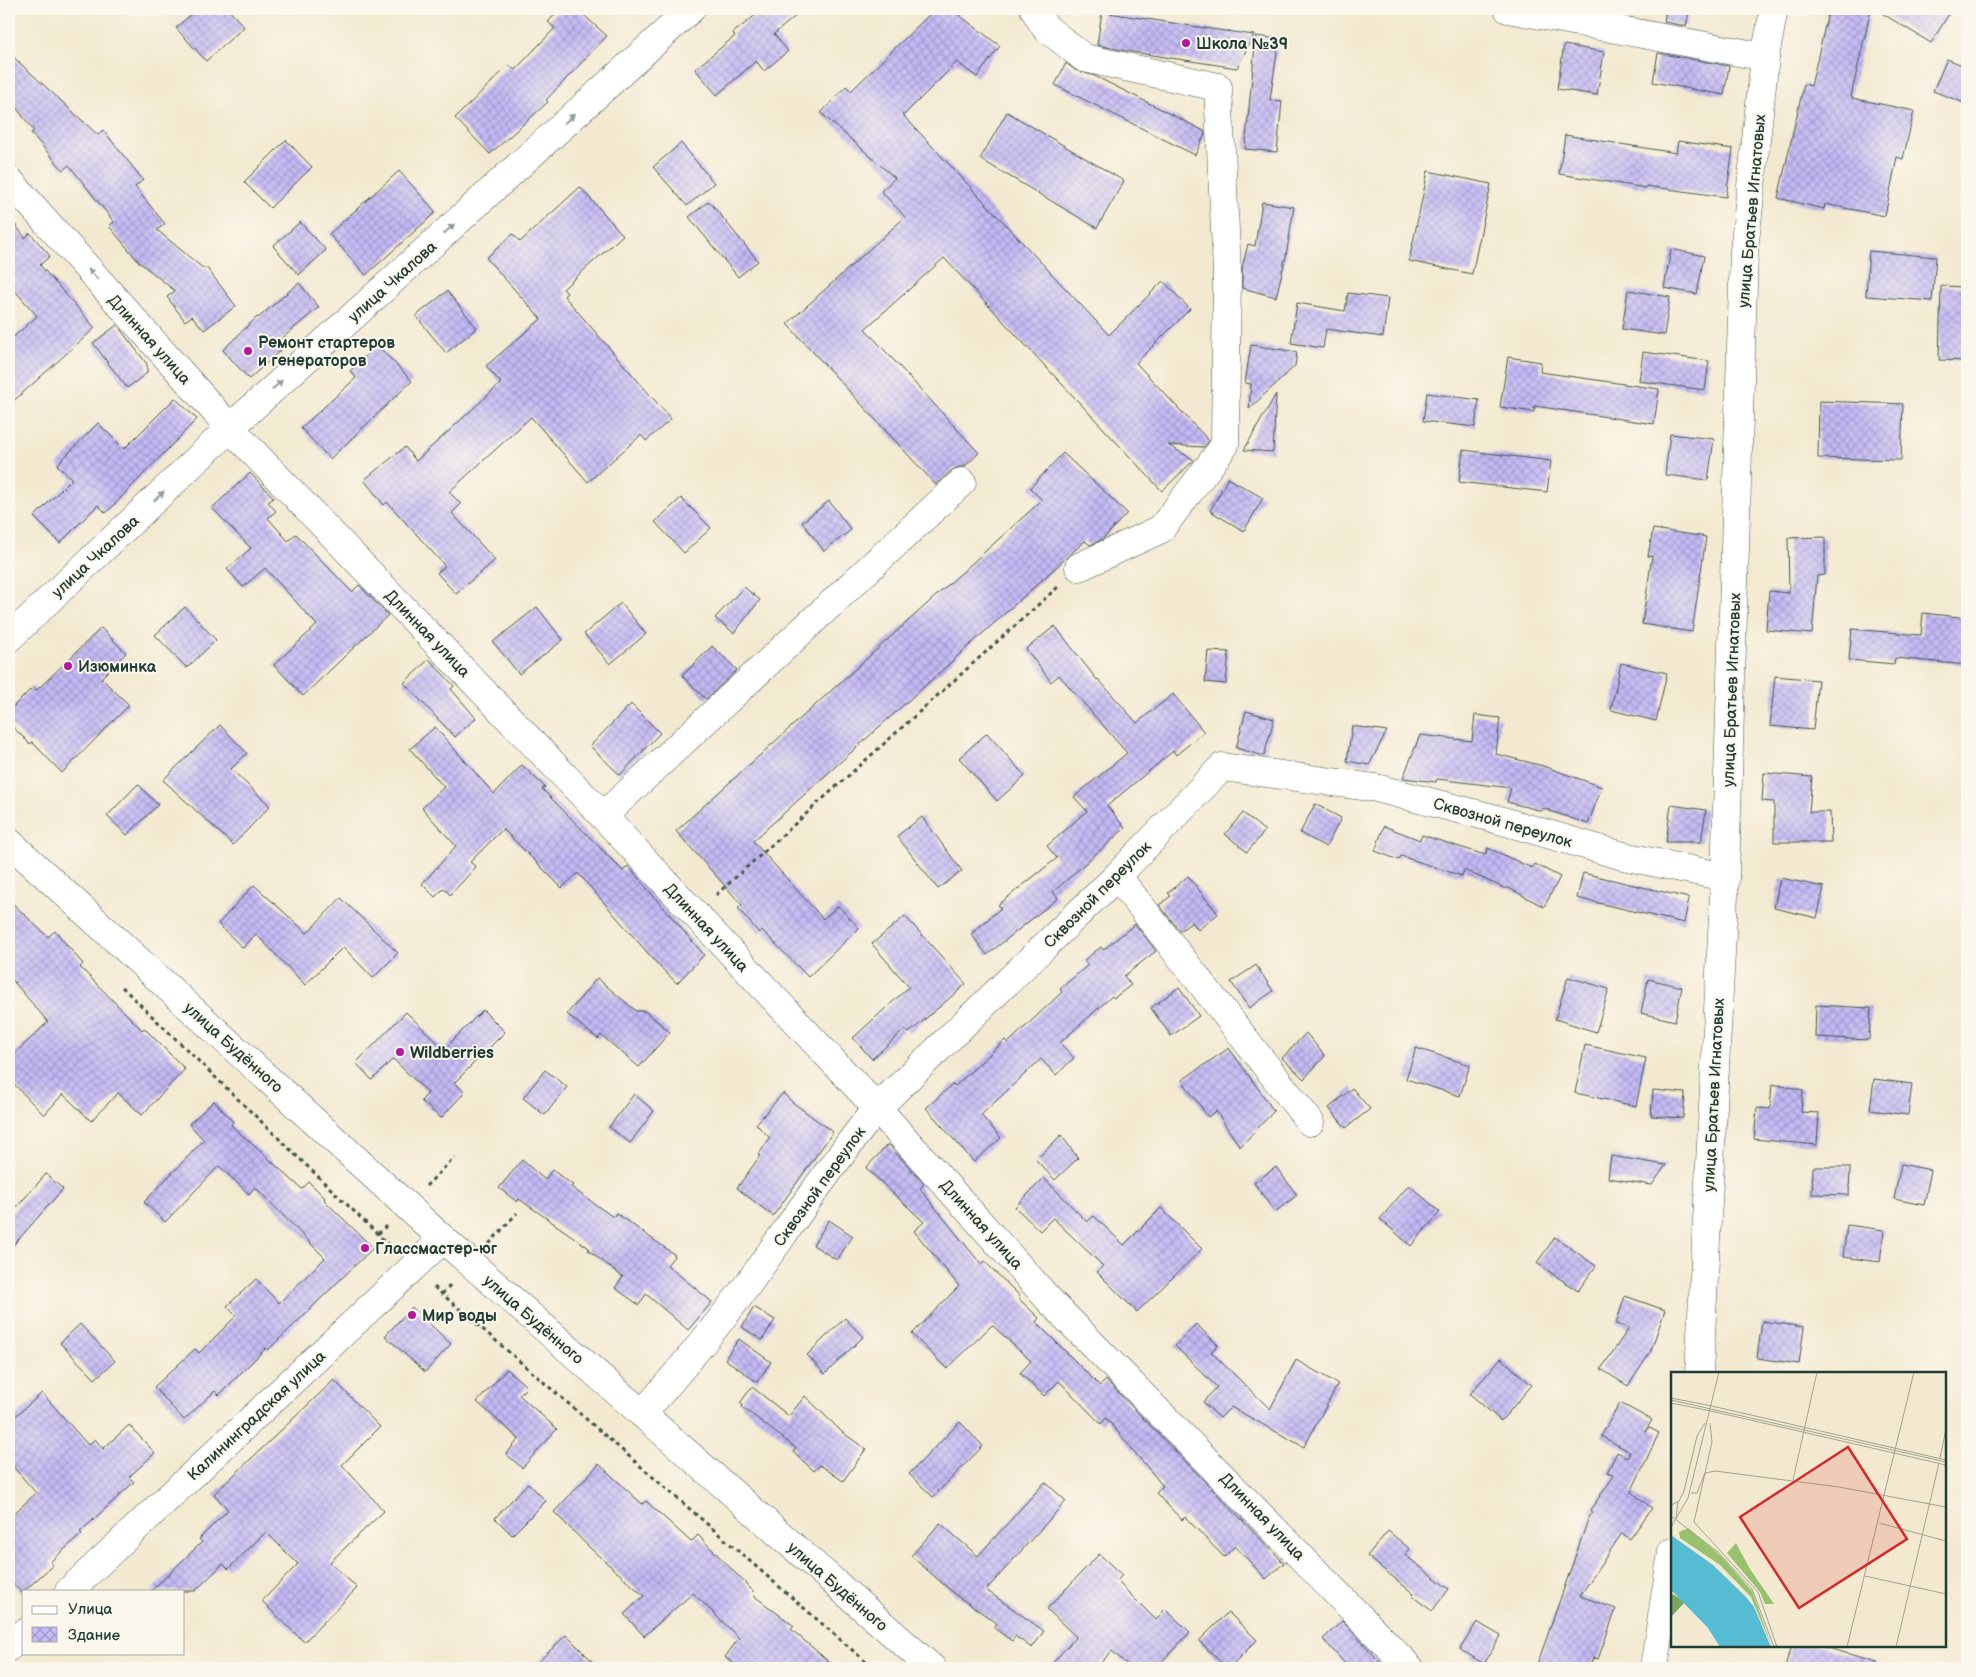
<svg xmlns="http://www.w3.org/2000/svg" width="1976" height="1677" font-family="'Balsamiq Sans',sans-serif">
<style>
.building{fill:url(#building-cross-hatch)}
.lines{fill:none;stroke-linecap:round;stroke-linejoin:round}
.minor-casing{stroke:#3f574b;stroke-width:29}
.path{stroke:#3f574b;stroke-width:3;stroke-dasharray:4 4;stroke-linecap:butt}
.minor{stroke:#fff;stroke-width:28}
.oneway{fill:#8f9e9a}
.poi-dot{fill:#b5179e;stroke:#fbf7ec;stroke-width:2}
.labels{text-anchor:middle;stroke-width:4;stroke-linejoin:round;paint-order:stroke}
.poi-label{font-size:16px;font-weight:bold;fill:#1f3d34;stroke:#fbf7ec;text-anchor:start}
.street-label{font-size:16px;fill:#1f3d34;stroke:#fbf7ec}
.inset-road{fill:none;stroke:#9ea492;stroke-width:1}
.view{fill:#d62828;fill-opacity:0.15;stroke:#d62828;stroke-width:2.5}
.inset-edge{fill:none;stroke:#1f3d34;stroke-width:2.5}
</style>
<defs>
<pattern id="building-cross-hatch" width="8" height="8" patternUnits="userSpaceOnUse" patternTransform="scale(1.25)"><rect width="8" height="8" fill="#c5baf6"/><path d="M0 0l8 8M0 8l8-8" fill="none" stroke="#9f98c8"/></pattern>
</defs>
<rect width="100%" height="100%" fill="#fbf7ec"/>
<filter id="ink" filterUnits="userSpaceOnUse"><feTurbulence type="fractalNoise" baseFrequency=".02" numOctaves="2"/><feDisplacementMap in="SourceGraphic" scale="10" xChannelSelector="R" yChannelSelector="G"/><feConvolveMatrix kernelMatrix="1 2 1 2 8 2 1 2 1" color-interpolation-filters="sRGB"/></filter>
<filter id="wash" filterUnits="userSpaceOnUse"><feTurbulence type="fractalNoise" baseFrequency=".0096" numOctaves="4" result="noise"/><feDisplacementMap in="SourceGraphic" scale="20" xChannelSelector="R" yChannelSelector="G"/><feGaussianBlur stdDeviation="1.12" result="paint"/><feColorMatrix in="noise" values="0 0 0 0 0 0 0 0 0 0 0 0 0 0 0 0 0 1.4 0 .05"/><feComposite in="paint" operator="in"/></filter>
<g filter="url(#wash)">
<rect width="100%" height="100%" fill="#f3e9d0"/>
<g id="blocks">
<g class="building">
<polygon points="197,9 228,9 244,27 206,61 176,28"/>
<polygon points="560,9 577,9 607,36 546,100 548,102 490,154 455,118 509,65 515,70 555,28 548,22"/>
<polygon points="763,9 804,9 774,34 788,51 764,71 756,61 717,95 695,69 735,36 733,33"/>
<polygon points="935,9 951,9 1000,46 977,77 957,62 904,115 902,114 1109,335 1163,281 1190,309 1136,363 1209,441 1204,447 1168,445 1194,460 1162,491 944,258 865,329 979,453 964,467 958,467 951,471 936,485 787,324 905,217 881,191 895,178 821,113 846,86 851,91"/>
<polygon points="1666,9 1690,9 1686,26 1664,22"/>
<polygon points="1829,9 1871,9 1851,96 1852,98 1914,111 1903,159 1897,157 1885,216 1825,204 1824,209 1778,198 1804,84 1811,86"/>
<polygon points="1875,9 1952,9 1931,43"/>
<polygon points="1102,12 1211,29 1254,35 1237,68 1132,52 1097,45"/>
<polygon points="1256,36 1279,39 1270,100 1282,101 1277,152 1245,149"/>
<polygon points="1564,45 1604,52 1597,95 1557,89"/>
<polygon points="9,53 98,135 103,130 143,180 135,187 165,224 157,230 204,269 206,267 236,306 204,330 192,316 185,321 167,297 175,291 138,261 109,226 114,222 69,165 63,170 31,133 34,131 9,98"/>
<polygon points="1658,53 1729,66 1724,95 1653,82"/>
<polygon points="1947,59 1967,67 1967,104 1933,91"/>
<polygon points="1066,63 1075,70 1095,76 1204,131 1205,134 1195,155 1055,85"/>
<polygon points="1007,112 1124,181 1097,228 980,159"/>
<polygon points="1565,135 1676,153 1678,141 1733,149 1726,197 1646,186 1646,188 1559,174"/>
<polygon points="286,140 312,167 270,208 244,182"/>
<polygon points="681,143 714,183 687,206 653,167"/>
<polygon points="399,171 436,212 366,275 329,234"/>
<polygon points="1428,171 1491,184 1472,274 1409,261"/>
<polygon points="580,187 623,235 563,289 567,293 564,296 671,419 646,441 641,435 588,482 531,417 449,492 461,504 452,513 495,560 456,594 437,573 445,566 387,502 384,505 364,480 405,447 416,461 501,383 486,366 541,319 486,258 513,234 520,242"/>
<polygon points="709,201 758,261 738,277 689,217"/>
<polygon points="1262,202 1294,207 1286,256 1276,297 1242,288 1242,268 1248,244 1255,246"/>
<polygon points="9,216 25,238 30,233 50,256 40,265 95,328 9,405 9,341 37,316 9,284"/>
<polygon points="300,222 326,250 299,275 273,246"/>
<polygon points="1671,249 1704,256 1697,294 1664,288"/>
<polygon points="1869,251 1936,257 1932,301 1866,296"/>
<polygon points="299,283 319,307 279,341 284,347 249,379 223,350 257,317 258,318"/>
<polygon points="1941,286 1967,287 1967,361 1939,360"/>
<polygon points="1628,290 1670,297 1664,335 1622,329"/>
<polygon points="447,291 477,328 446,353 416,316"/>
<polygon points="1348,293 1388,298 1383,337 1326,329 1323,348 1291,343 1297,303 1345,311"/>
<polygon points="117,325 147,364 147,373 127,388 93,343"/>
<polygon points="377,345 412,381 330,459 301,428 356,378 350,371"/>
<polygon points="1251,345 1297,352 1295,366 1249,409 1251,384 1245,383"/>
<polygon points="1643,352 1709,361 1705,390 1639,381"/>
<polygon points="1508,357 1541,362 1540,372 1659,389 1654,424 1535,406 1534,412 1500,407"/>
<polygon points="1427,393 1479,400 1475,427 1423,421"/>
<polygon points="1276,394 1273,452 1244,450"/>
<polygon points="175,398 197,419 106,513 98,505 60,543 34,517 72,479 57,465 98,423 124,449"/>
<polygon points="1819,401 1903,404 1901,460 1818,458"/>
<polygon points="1670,434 1714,439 1708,480 1665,475"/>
<polygon points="1463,450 1551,461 1547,492 1459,482"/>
<polygon points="1063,453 1127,513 1103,539 1090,545 1085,541 753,841 823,919 838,906 859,928 808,977 762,930 759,933 738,908 742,905 676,831 1042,500 1030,488"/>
<polygon points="250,473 274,498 268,502 276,511 268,518 288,541 296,534 352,592 359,585 388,615 303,696 274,665 317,625 265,568 243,587 227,569 251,548 212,508"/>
<polygon points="1228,478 1263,498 1244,531 1210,511"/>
<polygon points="681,498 711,528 684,553 655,522"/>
<polygon points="829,501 851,530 824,551 802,522"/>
<polygon points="1653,529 1706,537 1692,632 1642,624 1652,556 1648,556"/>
<polygon points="1825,537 1825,575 1817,576 1812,634 1766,630 1769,591 1789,593 1788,538"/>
<polygon points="744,587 760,600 734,633 715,618"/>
<polygon points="621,603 646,634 610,664 584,634"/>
<polygon points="185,607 216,640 187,668 155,635"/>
<polygon points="537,607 563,640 519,674 493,642"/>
<polygon points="1923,613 1967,618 1967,665 1895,658 1894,664 1849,660 1852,629 1921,635"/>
<polygon points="1055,626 1097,680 1098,679 1137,723 1173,694 1204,732 1176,755 1173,751 1107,806 1125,828 1053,892 1058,898 987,955 971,934 1001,908 998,905 1057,858 1047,846 1087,811 1074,797 1127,753 1059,675 1051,682 1026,649"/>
<polygon points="101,628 126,653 101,678 129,705 62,773 32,742 30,744 9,723 9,711 33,687 37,690"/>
<polygon points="712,646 737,670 706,699 682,676"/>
<polygon points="1208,651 1229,652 1226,684 1205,682"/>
<polygon points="429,659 454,686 451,689 476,718 455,737 404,683"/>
<polygon points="1621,663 1667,673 1656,721 1611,710"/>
<polygon points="1775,676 1818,680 1813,730 1770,726"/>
<polygon points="631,704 660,733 620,775 590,746"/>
<polygon points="1246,711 1274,719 1264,756 1236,748"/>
<polygon points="1475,715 1500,718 1496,754 1543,766 1602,787 1588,824 1542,808 1542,811 1507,802 1511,788 1437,779 1436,782 1403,778 1420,735 1472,741"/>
<polygon points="220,725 247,753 231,769 270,806 233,845 163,780"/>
<polygon points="1352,726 1387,731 1369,765 1347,761"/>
<polygon points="435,727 494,794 522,765 545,787 542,789 623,871 628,866 704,955 677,983 660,967 578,873 562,888 503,829 470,862 476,867 450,895 444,888 435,897 422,884 456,846 422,808 444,787 410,749"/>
<polygon points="987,733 1025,776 997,801 959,758"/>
<polygon points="1764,773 1812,777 1809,812 1830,812 1831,842 1774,842 1774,802 1762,801"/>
<polygon points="138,784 158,805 127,835 107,816"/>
<polygon points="1315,804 1341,818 1326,847 1300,833"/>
<polygon points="1671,805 1706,810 1701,842 1666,842"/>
<polygon points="1243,813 1265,831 1247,852 1225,834"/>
<polygon points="922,817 962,871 938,889 897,836"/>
<polygon points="1384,826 1420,840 1422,835 1485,855 1488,848 1532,868 1535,864 1560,877 1544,907 1507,887 1506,889 1464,870 1462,876 1401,856 1399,860 1375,851"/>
<polygon points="1583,873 1689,898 1684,923 1577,898"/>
<polygon points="1188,876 1218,914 1198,930 1192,922 1180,931 1159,905 1171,896 1168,893"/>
<polygon points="1780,878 1824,887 1817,918 1774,908"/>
<polygon points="254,885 307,933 341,898 398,953 373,978 343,947 305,985 256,934 243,948 218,924"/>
<polygon points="9,900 48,937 55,931 83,964 80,967 142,1030 144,1028 185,1069 142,1115 118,1093 91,1121 63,1094 44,1115 9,1079 9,1059 48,1022 9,976"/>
<polygon points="905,916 966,984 909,1033 905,1029 872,1059 853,1038 909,987 872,944"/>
<polygon points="1135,924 1156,951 1124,976 1131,985 1114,998 1112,996 1060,1043 1074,1058 1056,1075 1041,1059 981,1115 1001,1138 974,1162 926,1108 953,1084 955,1086 1005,1040 1008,1043 1062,992 1060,989 1088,965 1084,960 1101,947 1103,950"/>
<polygon points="1256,965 1273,991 1249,1008 1231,982"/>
<polygon points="1568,977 1609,989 1596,1032 1555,1019"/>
<polygon points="597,978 636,1011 645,1011 670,1032 639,1067 601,1035 598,1039 567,1014"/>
<polygon points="1648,979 1682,987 1675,1021 1641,1013"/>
<polygon points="1179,987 1199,1016 1171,1036 1151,1008"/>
<polygon points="1816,1005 1871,1008 1869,1040 1815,1037"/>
<polygon points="483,1010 505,1032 454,1083 465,1092 441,1118 421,1101 428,1093 393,1059 372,1080 356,1063 406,1012 444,1049"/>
<polygon points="1306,1033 1325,1056 1304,1079 1282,1058"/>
<polygon points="1585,1045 1646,1058 1636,1106 1575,1093"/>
<polygon points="1229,1048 1274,1111 1240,1147 1216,1111 1208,1117 1182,1080"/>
<polygon points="1416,1048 1470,1065 1460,1096 1406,1079"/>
<polygon points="545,1070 567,1087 545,1115 523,1098"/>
<polygon points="1874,1079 1912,1084 1908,1115 1870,1110"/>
<polygon points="1772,1084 1803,1090 1801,1112 1819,1113 1817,1145 1754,1139 1757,1108 1770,1109"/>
<polygon points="1352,1088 1370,1109 1346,1128 1329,1108"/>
<polygon points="1653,1090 1685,1093 1683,1118 1651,1116"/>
<polygon points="783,1093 792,1102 833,1132 773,1216 737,1188 760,1156 758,1155 770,1138 756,1124"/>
<polygon points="634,1094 654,1111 630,1143 609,1127"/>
<polygon points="214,1101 233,1122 231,1125 302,1189 309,1182 325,1198 324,1200 373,1248 268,1350 266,1348 219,1395 215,1391 184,1420 154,1387 195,1349 199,1353 236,1316 227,1306 256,1279 279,1303 325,1258 255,1187 249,1194 219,1166 165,1222 144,1202 204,1140 189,1124"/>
<polygon points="1061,1135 1078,1158 1055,1180 1036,1160"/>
<polygon points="888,1144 924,1184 920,1189 981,1264 984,1261 1020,1296 1018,1298 1039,1318 1036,1322 1100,1386 1106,1380 1284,1563 1266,1579 1235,1546 1224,1557 1185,1517 1182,1520 1156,1493 1163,1486 1106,1418 1101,1424 1059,1381 1044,1396 1020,1373 1031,1361 992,1325 947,1369 912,1334 959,1286 914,1231 924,1222 866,1168"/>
<polygon points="1611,1156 1666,1165 1652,1185 1608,1178"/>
<polygon points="522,1160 545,1180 552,1170 573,1185 571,1187 613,1217 616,1213 675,1255 667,1265 712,1302 688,1330 646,1294 639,1305 615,1288 623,1277 588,1250 589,1248 519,1199 517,1202 499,1188"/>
<polygon points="1901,1164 1931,1170 1924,1205 1894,1199"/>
<polygon points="1276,1167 1297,1195 1275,1212 1254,1183"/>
<polygon points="1813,1167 1850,1167 1849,1195 1812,1194"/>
<polygon points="46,1174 63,1189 9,1250 9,1216"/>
<polygon points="1044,1178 1087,1222 1094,1216 1124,1245 1161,1208 1202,1249 1137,1312 1097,1272 1103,1266 1053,1218 1040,1231 1015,1207"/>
<polygon points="1409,1185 1440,1212 1411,1246 1380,1219"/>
<polygon points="829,1220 853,1236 837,1260 813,1245"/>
<polygon points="1847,1225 1884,1230 1880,1262 1843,1257"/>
<polygon points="1555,1237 1596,1266 1578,1291 1537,1263"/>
<polygon points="1625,1296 1665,1310 1650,1353 1628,1386 1601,1369 1629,1328 1616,1324"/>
<polygon points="412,1307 451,1344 425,1372 385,1336"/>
<polygon points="754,1307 775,1320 762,1340 742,1327"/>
<polygon points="845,1318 863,1337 825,1374 807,1355"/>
<polygon points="1762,1321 1804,1327 1799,1364 1757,1358"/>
<polygon points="80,1324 115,1361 95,1379 60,1343"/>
<polygon points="1196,1324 1218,1345 1211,1352 1270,1409 1296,1360 1338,1384 1304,1447 1231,1407 1220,1418 1203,1402 1217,1387 1175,1346"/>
<polygon points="739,1339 771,1362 757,1382 725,1359"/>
<polygon points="1501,1358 1532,1385 1501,1421 1470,1394"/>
<polygon points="507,1369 527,1387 519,1395 557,1429 522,1468 506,1454 519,1439 477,1402"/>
<polygon points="334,1380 380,1427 342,1465 384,1511 330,1562 357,1588 304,1642 262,1601 298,1564 266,1532 228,1569 223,1564 195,1591 151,1591 202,1542 199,1539 228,1510 214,1494"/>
<polygon points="752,1387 789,1416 805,1396 843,1433 866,1449 843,1481 820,1465 814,1471 793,1452 796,1448 742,1407 743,1405 740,1403"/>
<polygon points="42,1393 88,1445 95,1439 103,1449 129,1425 155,1453 129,1477 134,1482 80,1532 82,1534 50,1562 53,1565 22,1593 9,1579 9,1518 36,1493 9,1462 9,1422"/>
<polygon points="1620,1403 1652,1420 1645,1432 1648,1427 1659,1433 1631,1492 1652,1508 1630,1539 1622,1533 1580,1596 1616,1609 1598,1659 1593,1658 1589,1668 1536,1668 1589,1517 1593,1512 1590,1510 1614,1476 1607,1473 1617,1452 1627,1457 1630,1452 1601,1436"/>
<polygon points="960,1422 983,1446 933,1497 909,1474"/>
<polygon points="599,1464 642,1504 646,1501 691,1542 698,1535 755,1593 753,1595 794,1626 791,1629 836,1668 739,1668 725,1657 739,1638 693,1593 644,1636 624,1614 644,1596 590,1548 554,1512"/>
<polygon points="1045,1482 1066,1501 986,1590 1044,1631 1032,1648 1015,1636 1012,1641 994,1628 997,1623 957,1596 911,1556 940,1523 978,1556"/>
<polygon points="528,1483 546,1501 512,1535 495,1518"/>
<polygon points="1388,1531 1410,1549 1405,1555 1449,1589 1432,1611 1412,1596 1414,1594 1367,1556"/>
<polygon points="1099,1554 1122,1575 1117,1581 1156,1620 1165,1609 1190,1632 1156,1668 1131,1668 1112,1651 1096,1668 1048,1668 1076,1637 1047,1609"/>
<polygon points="1228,1612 1257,1640 1229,1668 1227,1668 1199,1641"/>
<polygon points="1342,1621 1364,1644 1385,1668 1349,1668 1323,1639"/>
<polygon points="1477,1622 1501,1636 1484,1664 1460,1649"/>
<polygon points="566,1635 599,1668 532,1668"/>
<polygon points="1791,1646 1821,1646 1877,1662 1876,1668 1785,1668"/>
</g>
</g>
</g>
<g filter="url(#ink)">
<use href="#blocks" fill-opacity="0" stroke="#3f574b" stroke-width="1"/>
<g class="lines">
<g class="minor-casing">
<g id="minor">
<polyline points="1034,9 1045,27 1084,58 1218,87 1227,271 1225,445 1161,529 1079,567"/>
<polyline points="1508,9 1765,57"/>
<polyline points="9,180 230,428 603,816 877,1108 1051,1302 1410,1668"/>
<polyline points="9,638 230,428 691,9"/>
<polyline points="603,816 962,482"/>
<polyline points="9,842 443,1239 932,1668"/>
<polyline points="1117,876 1310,1122"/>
<polyline points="1699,1373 1725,877 1744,251 1765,57 1774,9"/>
<path d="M642,1414C678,1373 713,1331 746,1287C789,1227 830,1166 877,1108L1117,876L1222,767L1376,788L1489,817L1623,856L1725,877"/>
<polyline points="69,1591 443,1239"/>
<polyline points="9,1647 24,1633"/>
<polyline points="1654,1668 1672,1552"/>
</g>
</g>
<g class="path">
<polyline points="716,895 1059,586"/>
<polyline points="122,987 393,1249"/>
<polyline points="426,1186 455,1157"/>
<polyline points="378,1234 386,1226"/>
<polyline points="489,1244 517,1213"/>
<polyline points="434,1287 873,1668"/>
<polyline points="442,1294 452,1283"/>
</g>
<use href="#minor" class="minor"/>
</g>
<defs><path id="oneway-solid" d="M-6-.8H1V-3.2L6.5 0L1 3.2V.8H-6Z" transform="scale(1.25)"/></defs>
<g class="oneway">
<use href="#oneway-solid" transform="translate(569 119) rotate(-42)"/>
<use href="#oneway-solid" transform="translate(449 229) rotate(-42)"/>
<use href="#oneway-solid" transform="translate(93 274) rotate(-132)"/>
<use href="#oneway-solid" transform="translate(277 385) rotate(-42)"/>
<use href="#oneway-solid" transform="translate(159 496) rotate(-43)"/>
</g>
</g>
<g class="poi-dot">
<circle cx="1186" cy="43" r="5"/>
<circle cx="248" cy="351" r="5"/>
<circle cx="68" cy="666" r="5"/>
<circle cx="400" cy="1052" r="5"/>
<circle cx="365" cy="1248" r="5"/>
<circle cx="412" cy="1315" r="5"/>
</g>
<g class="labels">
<g class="poi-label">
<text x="1196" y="49">Школа №39</text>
<text x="258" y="348">Ремонт стартеров<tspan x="258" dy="18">и генераторов</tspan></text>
<text x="78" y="672">Изюминка</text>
<text x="410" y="1058">Wildberries</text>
<text x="375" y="1254">Глассмастер-юг</text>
<text x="422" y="1321">Мир воды</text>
</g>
<g class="street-label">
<text transform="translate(1751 211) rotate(-85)" y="6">улица Братьев Игнатовых</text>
<text transform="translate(392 281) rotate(-42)" y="6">улица Чкалова</text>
<text transform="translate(150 339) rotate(48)" y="6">Длинная улица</text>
<text transform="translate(95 556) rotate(-43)" y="6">улица Чкалова</text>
<text transform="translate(428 633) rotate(46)" y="6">Длинная улица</text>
<text transform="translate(1731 690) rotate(-88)" y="6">улица Братьев Игнатовых</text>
<text transform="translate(1503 822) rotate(16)" y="6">Сквозной переулок</text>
<text transform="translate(1097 894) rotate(-45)" y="6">Сквозной переулок</text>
<text transform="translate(707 927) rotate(47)" y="6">Длинная улица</text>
<text transform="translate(234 1047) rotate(42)" y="6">улица Будённого</text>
<text transform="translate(1713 1095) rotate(-87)" y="6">улица Братьев Игнатовых</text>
<text transform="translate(819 1186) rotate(-54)" y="6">Сквозной переулок</text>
<text transform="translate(982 1224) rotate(48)" y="6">Длинная улица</text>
<text transform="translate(534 1319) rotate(41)" y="6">улица Будённого</text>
<text transform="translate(256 1415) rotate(-43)" y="6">Калининградская улица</text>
<text transform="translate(1263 1516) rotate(46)" y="6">Длинная улица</text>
<text transform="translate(838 1586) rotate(41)" y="6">улица Будённого</text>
</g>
</g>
<g transform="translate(1671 1372)">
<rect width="275" height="275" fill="#f3e9d0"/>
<path d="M17,156L50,184L81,219L101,275L80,225L49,193L9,166L8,160ZM65,171L79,197L103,232H94L89,220L56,181Z" fill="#98c16d"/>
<path d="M0,221L14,230L0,245Z" fill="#7aa760"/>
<path d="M0,163L42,193L75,225L83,235L100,275H49L37,256L0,218Z" fill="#56bcd4"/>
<path class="inset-road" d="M0,26L41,34M0,28L275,90M0,31L40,39M41,34L275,88M40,39L275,93M39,51L41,70L23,150L87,220L106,275M269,86L275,57M122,108L146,0M20,121H26L34,101L44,99L168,115L275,135M0,133L8,129L13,119L26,64L34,51M0,144L47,180L81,217L103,275M5,147L7,130M208,151L275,169M0,155L17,126L48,0M194,204L275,222M176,275L243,0M225,275L268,91"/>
<path class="view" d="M177,75L236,167L128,236L69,145Z"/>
<rect width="275" height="275" class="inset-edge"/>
</g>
<rect width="1976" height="1677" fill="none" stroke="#fbf7ec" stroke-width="30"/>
<rect x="22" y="1590" width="162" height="65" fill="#fbf7ec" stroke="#a3ada2"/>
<rect x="32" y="1606" width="25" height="8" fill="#ffffff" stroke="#a3ada2"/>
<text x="68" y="1614" font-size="15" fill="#1f3d34">Улица</text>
<rect x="32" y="1627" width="25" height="15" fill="url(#building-cross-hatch)" stroke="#a3ada2"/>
<text x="68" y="1640" font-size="15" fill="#1f3d34">Здание</text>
</svg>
